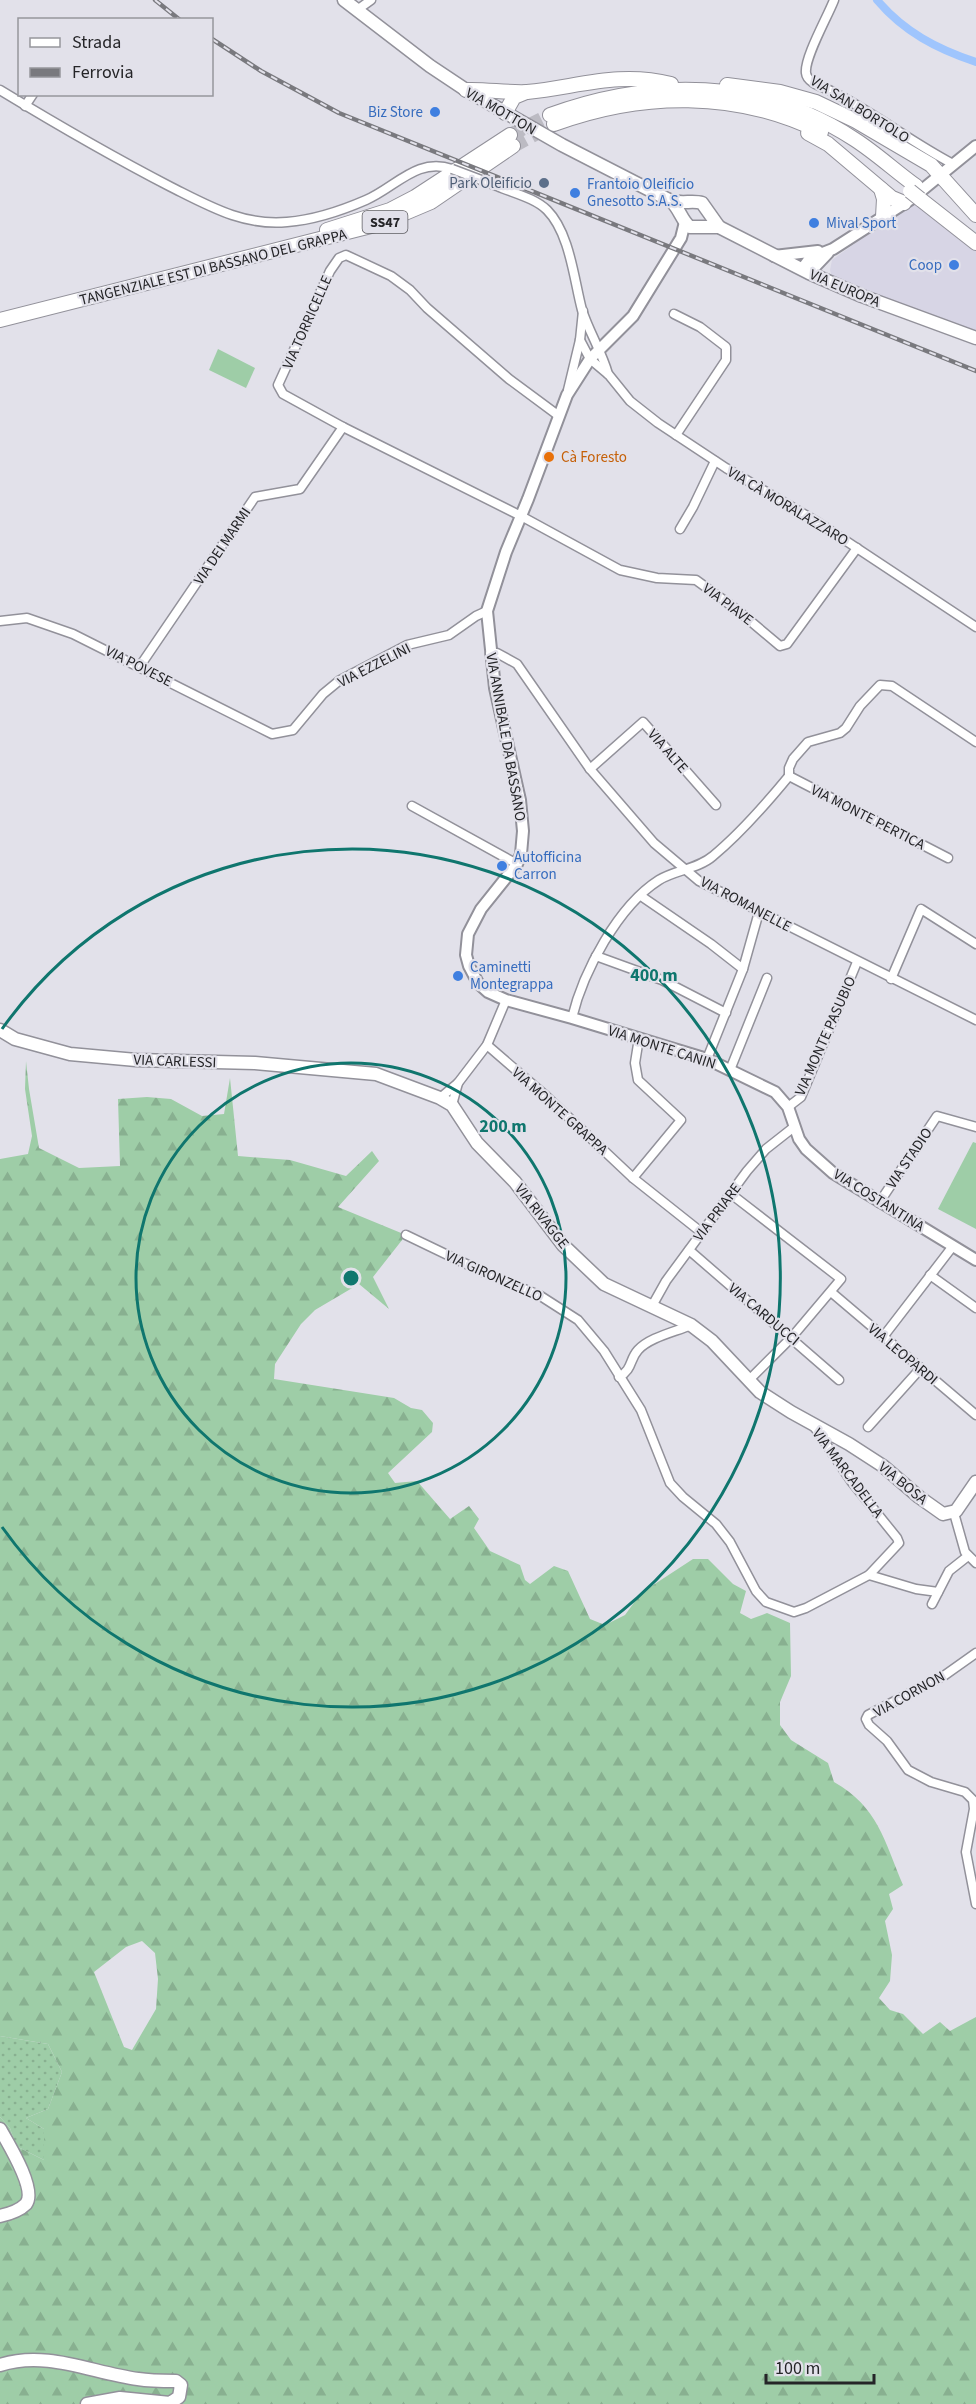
<svg xmlns="http://www.w3.org/2000/svg" width="976" height="2404" font-family="'Source Sans 3',sans-serif">
<style>
.built{fill:#d7d5e5}
.grass{fill:url(#grass-dots)}
.forest{fill:url(#forest-firs);fill-rule:evenodd}
.pitch{fill:#9ecda7}
.lines{fill:none;stroke-linecap:round;stroke-linejoin:round}
.canal{stroke:#9fc5fd;stroke-width:8}
.trunk-tunnel{stroke:#bcbbc3;stroke-width:14;stroke-dasharray:14 7;stroke-linecap:butt}
.minor-casing{stroke:#92919a;stroke-width:11}
.tertiary-casing{stroke:#92919a;stroke-width:14}
.secondary-casing{stroke:#92919a;stroke-width:15}
.trunk-casing{stroke:#92919a;stroke-width:16}
.minor{stroke:#fff;stroke-width:8}
.tertiary{stroke:#fff;stroke-width:10}
.secondary{stroke:#fff;stroke-width:12}
.trunk{stroke:#fff;stroke-width:14}
.rail-casing{stroke:#79797e;stroke-width:4.5}
.rail{stroke:#e2e1ea;stroke-width:2;stroke-dasharray:7;stroke-linecap:butt}
.minor-bridge-casing{stroke:#92919a;stroke-width:11;stroke-linecap:butt}
.trunk-bridge-casing{stroke:#92919a;stroke-width:16;stroke-linecap:butt}
.minor-bridge{stroke:#fff;stroke-width:8}
.trunk-bridge{stroke:#fff;stroke-width:14}
.ring{fill:none;stroke:#0f766e;stroke-width:3}
.shop-dot{fill:#3f7fe0;stroke:#e2e1ea;stroke-width:2}
.service-dot{fill:#5c6f8a;stroke:#e2e1ea;stroke-width:2}
.food-dot{fill:#e8710a;stroke:#e2e1ea;stroke-width:2}
.labels{text-anchor:middle;stroke-width:4.5;stroke-linejoin:round;paint-order:stroke}
.shield{fill:#e2e1ea;stroke:#5e5d62;stroke-width:1.5}
.shield-label{font-size:14px;font-weight:bold;fill:#252528}
.street-label{font-size:15px;fill:#252528;stroke:#e2e1ea}
.shop-label{font-size:15px;fill:#366cbe;stroke:#e2e1ea;text-anchor:start}
.service-label{font-size:15px;fill:#4e5e75;stroke:#e2e1ea;text-anchor:end}
.food-label{font-size:15px;fill:#c56008;stroke:#e2e1ea;text-anchor:start}
.centre{fill:#0f766e;stroke:#e2e1ea;stroke-width:3}
.ring-label{font-size:18px;text-anchor:middle;font-weight:bold;fill:#0f766e;stroke:#e2e1ea;stroke-width:4.5;stroke-linejoin:round;paint-order:stroke}
</style>
<defs>
<pattern id="grass-dots" width="8" height="8" patternUnits="userSpaceOnUse" patternTransform="scale(1.5)"><rect width="8" height="8" fill="#9ecda7"/><path d="M2 2h.1M6 6h.1" fill="none" stroke="#88b090" stroke-width="1.8" stroke-linecap="round"/></pattern>
<pattern id="forest-firs" width="22" height="20" patternUnits="userSpaceOnUse" patternTransform="scale(1.5)"><rect width="22" height="20" fill="#9ecda7"/><path d="M5 1l3.5 6h-7zM16 11l3.5 6h-7z" fill="#88b090"/></pattern>
</defs>
<rect width="100%" height="100%" fill="#e2e1ea"/>
<polygon class="built" points="914,201 976,250 976,333 838,282 832,277 830,270 832,260"/>
<polygon class="grass" points="0,2036 48,2044 62,2072 48,2109 26,2118 44,2129 44,2160 16,2146 10,2128 0,2117"/>
<path class="forest" d="M26,1061L29,1089L39,1148L79,1168L120,1166L118,1099L147,1097L171,1099L202,1116L224,1114L230,1078L238,1156L290,1160L346,1176L372,1151L379,1161L338,1207L406,1235L373,1277L389,1309L359,1284L315,1310L301,1324L275,1364L274,1379L394,1398L411,1408L422,1410L433,1423L432,1432L388,1473L395,1483L417,1481L450,1519L469,1506L479,1519L474,1528L490,1551L520,1565L525,1580L530,1584L554,1566L568,1571L590,1619L605,1625L625,1615L641,1593L693,1559H708L733,1584L746,1591L740,1613L751,1619L767,1613L790,1623L791,1676L780,1702V1725L791,1740L828,1763L834,1782C878,1807 884,1840 903,1885L889,1894L893,1909L885,1921L892,1955L890,1981L879,1998L890,2010L903,2014L923,2034L940,2022L950,2031L976,2017V2404H0V2117L10,2128L16,2146L44,2160V2129L26,2118L48,2109L62,2072L48,2044L0,2036V1159L28,1154L32,1136L25,1089ZM142,1941L155,1953L158,1979L156,2009L132,2050L124,2047L94,1972L126,1947Z"/>
<g class="pitch">
<polygon points="218,349 255,368 246,388 209,370"/>
<polygon points="973,1142 976,1143 976,1229 938,1209"/>
</g>
<g class="lines">
<path class="canal" d="M877,0C904,32 937,49 976,62"/>
<g class="trunk-tunnel">
<polyline points="510,135 550,115"/>
<polyline points="513,146 554,124"/>
</g>
<g class="minor-casing">
<g id="minor">
<path d="M834,0C828,16 804,58 806,73C807,83 823,87 831,91C873,112 911,142 953,164"/>
<polyline points="357,10 371,0"/>
<path d="M0,90C56,124 113,157 171,187C209,206 243,226 287,222C313,220 343,210 366,200C396,187 417,157 452,169"/>
<polyline points="25,106 33,94"/>
<path d="M497,186C513,193 535,198 547,210C570,233 574,280 582,310C589,332 602,352 608,374"/>
<polyline points="674,314 700,327 726,347 726,360 676,435"/>
<polyline points="580,340 590,359 609,375 630,401 658,423 726,468 819,523 976,627"/>
<polyline points="568,390 580,340 583,311"/>
<polyline points="559,416 509,379 427,308 410,290 391,276 346,255 339,258 330,271 278,385 283,394 343,427 521,516 620,570 657,578 696,580 736,609 780,646 787,644 857,548"/>
<polyline points="680,529 693,507 715,461"/>
<polyline points="0,621 27,618 73,634 272,734 293,730 323,694 340,680 407,645 449,635 476,616 487,611"/>
<polyline points="490,654 497,653 517,664 590,769 654,843 699,881 976,1020"/>
<polyline points="140,666 255,497 300,489 343,427"/>
<polyline points="590,769 643,722 716,805"/>
<polyline points="789,776 789,768 793,759 808,742 840,733 846,728 860,706 880,685 892,686 976,742"/>
<polyline points="789,776 948,858"/>
<polyline points="412,806 517,864"/>
<polyline points="641,896 711,944 743,969"/>
<polyline points="596,956 662,980 726,1013"/>
<polyline points="891,979 921,909 976,944"/>
<path d="M572,1018C583,972 618,906 659,880C675,870 698,869 713,856C741,833 766,804 789,776"/>
<polyline points="487,1045 546,1096 633,1178 701,1232"/>
<polyline points="707,1059 743,969 759,912"/>
<polyline points="730,1070 767,978"/>
<polyline points="458,1083 487,1045 506,1000"/>
<polyline points="440,1098 458,1083 452,1105"/>
<polyline points="788,1107 801,1097 857,962"/>
<polyline points="633,1178 681,1120 638,1080 635,1063 639,1038"/>
<polyline points="731,1194 841,1279 792,1337 748,1381"/>
<polyline points="879,1203 937,1116 976,1127"/>
<polyline points="406,1235 485,1273 539,1295 578,1320 604,1351 641,1410 670,1483 683,1497 716,1524 730,1542 756,1591 766,1602 794,1612 806,1608 869,1575 899,1543 897,1538 851,1481 813,1425"/>
<polyline points="689,1250 839,1380"/>
<polyline points="930,1275 976,1308"/>
<polyline points="831,1292 976,1415"/>
<polyline points="652,1306 666,1281 747,1171 766,1149 794,1127"/>
<polyline points="883,1337 953,1246"/>
<path d="M619,1377C633,1369 629,1360 638,1350C650,1337 675,1332 691,1325"/>
<polyline points="868,1427 921,1368"/>
<polyline points="954,1513 965,1552 976,1563"/>
<polyline points="869,1575 916,1589 938,1592"/>
<polyline points="932,1604 949,1571 968,1556"/>
<polyline points="976,1653 945,1675 868,1715 866,1719 869,1725 887,1741 908,1770 931,1782 965,1792 973,1800 974,1809 966,1852 976,1904"/>
</g>
</g>
<g class="tertiary-casing">
<g id="tertiary">
<polyline points="685,222 681,238 633,316 590,359 567,395 528,499 506,552 487,611 495,688 520,800 523,831 521,854 517,864 481,909 468,934 466,955 469,966 478,983 488,992 506,1000 572,1018 707,1059 775,1092 788,1107 799,1139 806,1149 833,1173 976,1260"/>
<polyline points="774,256 818,251"/>
<polyline points="802,269 810,258 833,249 911,199 976,146"/>
<polyline points="809,273 828,253"/>
</g>
</g>
<g class="secondary-casing">
<g id="secondary">
<path d="M344,0L430,66L466,90L562,145L671,201C680,209 681,220 690,227H719L809,273L862,296L976,338"/>
<path d="M673,201C683,204 693,200 702,203L719,227"/>
<polyline points="0,1030 15,1039 70,1054 136,1060 255,1063 376,1074 440,1098 452,1105 477,1143 515,1182 563,1245 604,1284 691,1325 712,1341 760,1392 791,1412 849,1444 883,1466 919,1497 943,1514 956,1511 976,1482"/>
<path d="M0,2129C8,2143 37,2190 26,2204C19,2211 9,2214 0,2216"/>
<path d="M0,2365C47,2350 92,2373 138,2379C150,2381 163,2381 176,2381L181,2385L179,2397L170,2403L120,2398L87,2404"/>
</g>
</g>
<g class="trunk-casing">
<g id="trunk">
<polyline points="727,85 780,92 816,102 856,121 931,165 976,215"/>
<path d="M466,90C486,89 506,93 527,92C578,87 618,71 671,84"/>
<polyline points="505,113 514,97 526,92"/>
<path d="M550,115C652,78 760,78 854,139C876,153 895,171 916,186"/>
<path d="M554,124C641,92 736,90 821,132"/>
<polyline points="808,133 828,144 892,198 904,203"/>
<polyline points="881,189 884,199 883,217"/>
<polyline points="920,199 976,243"/>
<polyline points="327,230 390,210 415,197 510,135"/>
<polyline points="0,320 379,224 431,202 513,146"/>
</g>
</g>
<use href="#minor" class="minor"/>
<use href="#tertiary" class="tertiary"/>
<use href="#secondary" class="secondary"/>
<use href="#trunk" class="trunk"/>
<g class="rail-casing">
<g id="rail">
<polyline points="155,0 180,20"/>
<polyline points="212,39 261,71 339,113 976,371"/>
</g>
</g>
<use href="#rail" class="rail"/>
<g class="minor-bridge-casing">
<polyline id="minor-bridge" points="452,169 497,186"/>
</g>
<g class="trunk-bridge-casing">
<polyline id="trunk-bridge" points="910,191 920,199"/>
</g>
<use href="#minor-bridge" class="minor-bridge"/>
<use href="#trunk-bridge" class="trunk-bridge"/>
</g>
<g class="ring">
<circle cx="351" cy="1278" r="215"/>
<path d="M2 1029A429 429 0 1 1 2 1527"/>
</g>
<g class="shop-dot">
<circle cx="435" cy="112" r="6"/>
<circle cx="575" cy="193" r="6"/>
<circle cx="814" cy="223" r="6"/>
<circle cx="954" cy="265" r="6"/>
<circle cx="502" cy="866" r="6"/>
<circle cx="458" cy="976" r="6"/>
</g>
<circle class="service-dot" cx="544" cy="183" r="6"/>
<circle class="food-dot" cx="549" cy="457" r="6"/>
<g class="labels">
<rect class="shield" x="362.5" y="211" width="45" height="22" rx="4.5"/>
<g class="shield-label">
<text x="385" y="227">SS47</text>
</g>
<g class="street-label">
<text transform="translate(860 109) rotate(32)" y="5">VIA SAN BORTOLO</text>
<text transform="translate(501 111) rotate(30)" y="5">VIA MOTTON</text>
<text transform="translate(213 267) rotate(-14)" y="5">TANGENZIALE EST DI BASSANO DEL GRAPPA</text>
<text transform="translate(845 288) rotate(23)" y="5">VIA EUROPA</text>
<text transform="translate(307 322) rotate(-66)" y="5">VIA TORRICELLE</text>
<text transform="translate(788 506) rotate(31)" y="5">VIA CÀ MORALAZZARO</text>
<text transform="translate(222 546) rotate(-56)" y="5">VIA DEI MARMI</text>
<text transform="translate(728 604) rotate(37)" y="5">VIA PIAVE</text>
<text transform="translate(374 665) rotate(-27)" y="5">VIA EZZELINI</text>
<text transform="translate(139 666) rotate(27)" y="5">VIA POVESE</text>
<text transform="translate(506 737) rotate(80)" y="5">VIA ANNIBALE DA BASSANO</text>
<text transform="translate(668 751) rotate(49)" y="5">VIA ALTE</text>
<text transform="translate(868 817) rotate(27)" y="5">VIA MONTE PERTICA</text>
<text transform="translate(746 904) rotate(28)" y="5">VIA ROMANELLE</text>
<text transform="translate(825 1036) rotate(-66)" y="5">VIA MONTE PASUBIO</text>
<text transform="translate(662 1047) rotate(18)" y="5">VIA MONTE CANIN</text>
<text transform="translate(175 1061) rotate(2)" y="5">VIA CARLESSI</text>
<text transform="translate(560 1111) rotate(42)" y="5">VIA MONTE GRAPPA</text>
<text transform="translate(909 1158) rotate(-56)" y="5">VIA STADIO</text>
<text transform="translate(879 1200) rotate(32)" y="5">VIA COSTANTINA</text>
<text transform="translate(717 1212) rotate(-53)" y="5">VIA PRIARE</text>
<text transform="translate(542 1216) rotate(52)" y="5">VIA RIVAGGE</text>
<text transform="translate(494 1276) rotate(24)" y="5">VIA GIRONZELLO</text>
<text transform="translate(764 1314) rotate(40)" y="5">VIA CARDUCCI</text>
<text transform="translate(903 1354) rotate(40)" y="5">VIA LEOPARDI</text>
<text transform="translate(848 1473) rotate(53)" y="5">VIA MARCADELLA</text>
<text transform="translate(903 1483) rotate(39)" y="5">VIA BOSA</text>
<text transform="translate(909 1694) rotate(-29)" y="5">VIA CORNON</text>
</g>
<g class="shop-label">
<text x="423" y="117" text-anchor="end">Biz Store</text>
<text x="587" y="189">Frantoio Oleificio<tspan x="587" dy="17">Gnesotto S.A.S.</tspan></text>
<text x="826" y="228">Mival Sport</text>
<text x="942" y="270" text-anchor="end">Coop</text>
<text x="514" y="862">Autofficina<tspan x="514" dy="17">Carron</tspan></text>
<text x="470" y="972">Caminetti<tspan x="470" dy="17">Montegrappa</tspan></text>
</g>
<g class="service-label">
<text x="532" y="188">Park Oleificio</text>
</g>
<g class="food-label">
<text x="561" y="462">Cà Foresto</text>
</g>
</g>
<circle cx="351" cy="1278" r="9" class="centre"/>
<g class="ring-label">
<text x="654" y="981">400 m</text>
<text x="503" y="1132">200 m</text>
</g>
<rect x="18" y="18" width="195" height="78" fill="#e2e1ea" stroke="#96969c" stroke-width="1.5"/>
<rect x="30" y="38" width="30" height="9" fill="#ffffff" stroke="#96969c" stroke-width="1.5"/>
<text x="72" y="48" font-size="18" fill="#252528">Strada</text>
<rect x="30" y="68" width="30" height="9" fill="#79797e" stroke="#96969c" stroke-width="1.5"/>
<text x="72" y="78" font-size="18" fill="#252528">Ferrovia</text>
<path d="M766 2374v9h108v-9" fill="none" stroke="#252528" stroke-width="3"/>
<text x="775" y="2374" font-size="18" fill="#252528" stroke="#e2e1ea" stroke-width="4.5" paint-order="stroke">100 m</text>
</svg>
